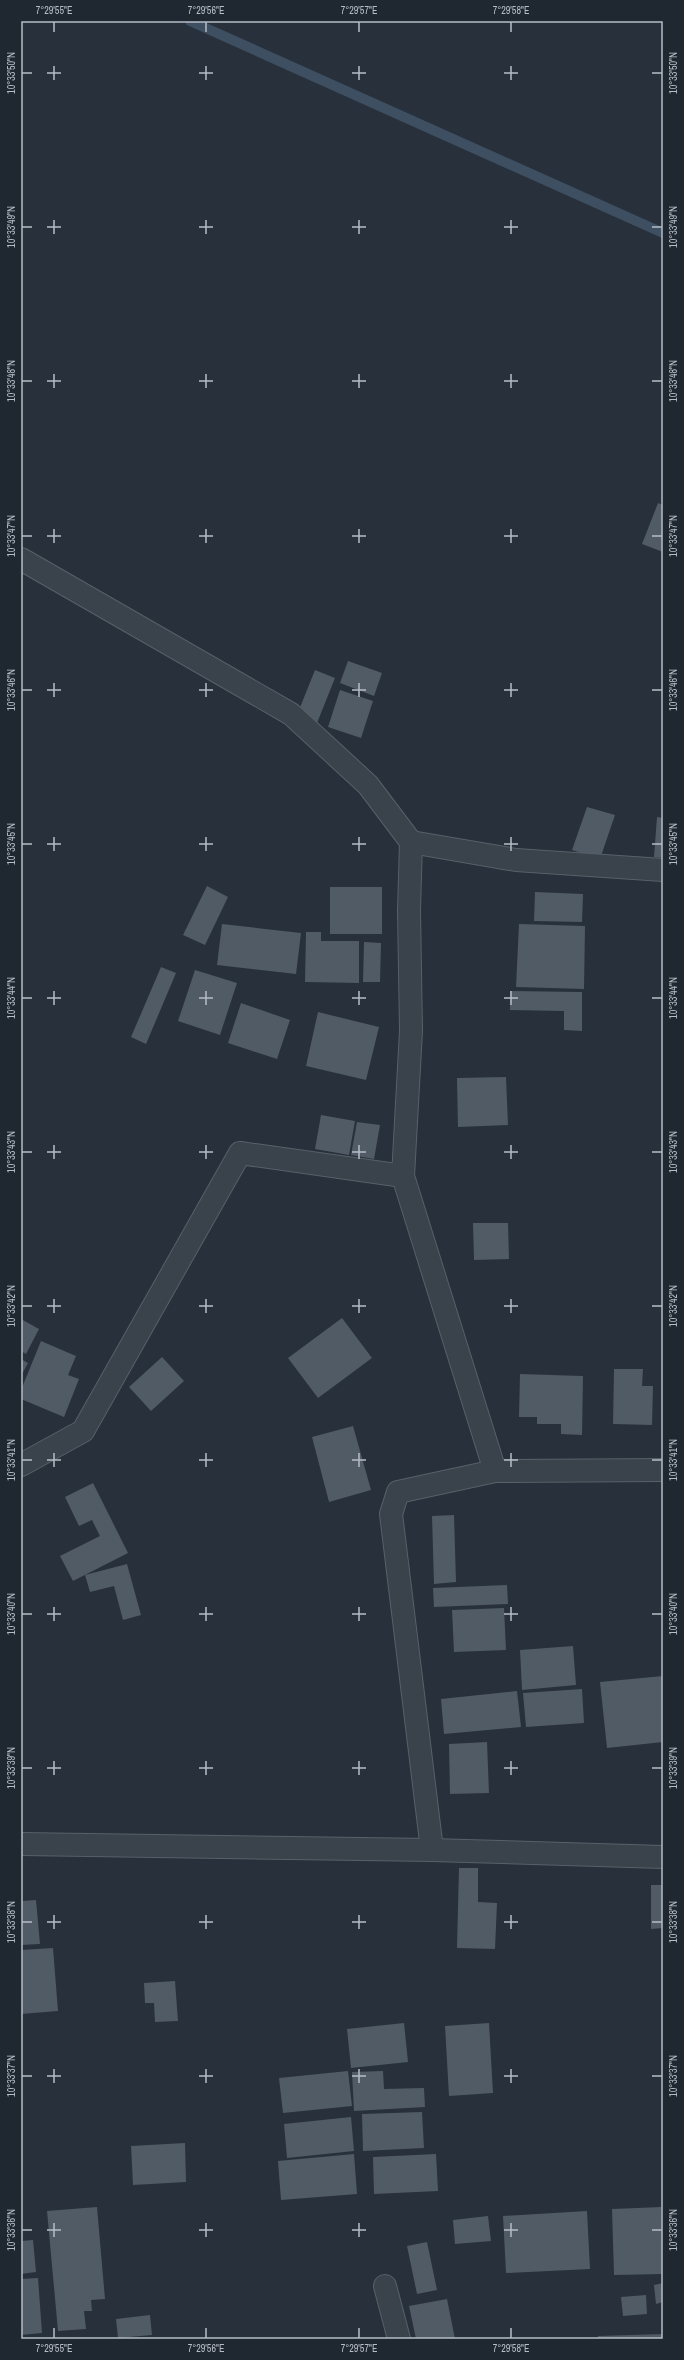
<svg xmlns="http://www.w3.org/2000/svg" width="684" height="2360" font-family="'Archivo Narrow',sans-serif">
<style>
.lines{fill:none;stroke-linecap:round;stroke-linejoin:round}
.stream{stroke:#3e4f62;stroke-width:10}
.building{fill:#505b66}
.street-casing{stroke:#586069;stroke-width:24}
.street{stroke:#3a424b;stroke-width:22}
.ticks{fill:none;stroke:#b6bdc7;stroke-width:1.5}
.neatline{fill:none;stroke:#b6bdc7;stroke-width:1.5}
.ticks-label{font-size:10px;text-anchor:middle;fill:#b6bdc7}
</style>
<rect width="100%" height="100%" fill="#27303b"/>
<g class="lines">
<polyline class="stream" points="190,21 663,233"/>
</g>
<g class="building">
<polygon points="658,503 663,505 663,552 642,544"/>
<polygon points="348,661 382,673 374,696 340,683"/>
<polygon points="315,670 335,678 317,723 297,715"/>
<polygon points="340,690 373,701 361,738 328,727"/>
<polygon points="587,807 615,815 600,859 572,850"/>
<polygon points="657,817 663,818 663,858 654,857"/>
<polygon points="207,886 228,897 205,945 183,935"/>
<rect x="330" y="887" width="52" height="47"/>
<polygon points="535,892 583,894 582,922 534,921"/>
<polygon points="222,924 301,933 296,974 217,965"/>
<polygon points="519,924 585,926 584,989 516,987"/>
<polygon points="306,932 321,932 321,941 359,941 359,983 305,982"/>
<polygon points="364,942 381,943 380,982 363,982"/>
<polygon points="161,967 176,973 146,1044 131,1037"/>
<polygon points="195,970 237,983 220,1035 178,1021"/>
<polygon points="510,991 582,992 582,1031 564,1030 564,1011 510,1010"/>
<polygon points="241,1003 290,1020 277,1059 228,1043"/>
<polygon points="318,1012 379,1027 366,1080 306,1066"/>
<polygon points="506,1077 508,1125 458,1127 457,1078"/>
<polygon points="321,1115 355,1121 349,1155 315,1149"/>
<polygon points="357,1122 380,1125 374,1159 351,1155"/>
<polygon points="473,1223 508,1223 509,1259 474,1260"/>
<polygon points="342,1318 372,1358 318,1398 288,1358"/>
<polygon points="21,1319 39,1329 26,1354 21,1351"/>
<polygon points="41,1341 76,1356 68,1375 79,1379 64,1417 21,1399 21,1390"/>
<polygon points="162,1357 184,1381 151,1411 129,1387"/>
<polygon points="21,1359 28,1363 21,1376"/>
<polygon points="614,1369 643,1369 642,1386 653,1386 652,1425 613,1424"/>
<polygon points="520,1374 583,1376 582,1435 561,1434 561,1424 537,1424 537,1417 519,1417"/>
<polygon points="353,1426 371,1490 329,1502 312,1437"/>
<polygon points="93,1483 128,1553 73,1581 60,1556 100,1536 92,1520 79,1526 65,1497"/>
<polygon points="454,1515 456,1582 434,1584 432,1516"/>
<polygon points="127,1564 141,1615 123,1620 114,1586 90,1592 85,1575"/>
<polygon points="507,1585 508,1604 434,1607 433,1588"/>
<polygon points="504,1608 506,1650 454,1652 452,1610"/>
<polygon points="573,1646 576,1685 522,1690 520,1650"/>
<polygon points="663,1676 663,1742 607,1748 600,1682"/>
<polygon points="582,1689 584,1723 526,1727 523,1693"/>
<polygon points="517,1691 521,1727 444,1734 441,1699"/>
<polygon points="487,1742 489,1793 450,1794 449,1744"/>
<polygon points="459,1868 478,1868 478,1902 497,1903 495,1949 457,1948"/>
<polygon points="651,1885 663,1885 663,1928 651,1929"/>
<polygon points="36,1900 40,1944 21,1945 21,1901"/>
<polygon points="53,1948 58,2011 21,2014 21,1950"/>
<polygon points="175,1981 178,2021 155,2022 154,2003 145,2003 144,1983"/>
<polygon points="404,2023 408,2062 351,2068 347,2029"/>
<polygon points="489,2023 493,2093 449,2096 445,2026"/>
<polygon points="348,2071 352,2106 283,2113 279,2078"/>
<polygon points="383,2071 384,2089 424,2088 425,2107 354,2111 352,2072"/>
<polygon points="422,2112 424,2148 363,2151 362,2114"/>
<polygon points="351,2117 354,2151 287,2158 284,2124"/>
<polygon points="185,2143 186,2182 133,2185 131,2146"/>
<polygon points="354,2154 357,2194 281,2200 278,2161"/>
<polygon points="436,2154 438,2191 374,2194 373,2157"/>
<polygon points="97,2207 105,2299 91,2300 92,2311 84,2311 86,2329 58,2331 47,2211"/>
<polygon points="661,2207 663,2274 614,2275 612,2209"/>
<polygon points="587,2211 590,2269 506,2273 503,2216"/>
<polygon points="488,2216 491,2241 455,2244 453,2220"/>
<polygon points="33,2240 36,2272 21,2274 21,2241"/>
<polygon points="427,2242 437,2290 417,2294 407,2246"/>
<polygon points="38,2278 42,2333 21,2335 21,2279"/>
<polygon points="663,2283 663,2302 656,2304 654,2285"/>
<polygon points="646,2295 647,2314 623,2316 621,2297"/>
<polygon points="447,2299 455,2339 416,2339 409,2306"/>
<polygon points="150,2315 152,2335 118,2338 116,2319"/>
<polygon points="663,2334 663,2339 598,2339 598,2336"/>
</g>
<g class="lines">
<g class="street-casing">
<g id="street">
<polyline points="21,559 291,714 368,785 411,842 409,910 411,1031 403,1176 495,1471"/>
<polyline points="411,842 516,860 663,870"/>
<polyline points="21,1465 83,1431 240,1153 403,1176"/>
<polyline points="21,1844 432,1850 663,1857"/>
<polyline points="432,1850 391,1514 398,1492 495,1471 663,1470"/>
<polyline points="385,2286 399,2339"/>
</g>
</g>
<use href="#street" class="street"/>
</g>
<path class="ticks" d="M54,22V32M206,22V32M359,22V32M511,22V32M54,66V80M206,66V80M359,66V80M511,66V80M22,73H32M47,73H61M199,73H213M352,73H366M504,73H518M652,73H662M54,220V234M206,220V234M359,220V234M511,220V234M22,227H32M47,227H61M199,227H213M352,227H366M504,227H518M652,227H662M54,374V388M206,374V388M359,374V388M511,374V388M22,381H32M47,381H61M199,381H213M352,381H366M504,381H518M652,381H662M54,529V543M206,529V543M359,529V543M511,529V543M22,536H32M47,536H61M199,536H213M352,536H366M504,536H518M652,536H662M54,683V697M206,683V697M359,683V697M511,683V697M22,690H32M47,690H61M199,690H213M352,690H366M504,690H518M652,690H662M54,837V851M206,837V851M359,837V851M511,837V851M22,844H32M47,844H61M199,844H213M352,844H366M504,844H518M652,844H662M54,991V1005M206,991V1005M359,991V1005M511,991V1005M22,998H32M47,998H61M199,998H213M352,998H366M504,998H518M652,998H662M54,1145V1159M206,1145V1159M359,1145V1159M511,1145V1159M22,1152H32M47,1152H61M199,1152H213M352,1152H366M504,1152H518M652,1152H662M54,1299V1313M206,1299V1313M359,1299V1313M511,1299V1313M22,1306H32M47,1306H61M199,1306H213M352,1306H366M504,1306H518M652,1306H662M54,1453V1467M206,1453V1467M359,1453V1467M511,1453V1467M22,1460H32M47,1460H61M199,1460H213M352,1460H366M504,1460H518M652,1460H662M54,1607V1621M206,1607V1621M359,1607V1621M511,1607V1621M22,1614H32M47,1614H61M199,1614H213M352,1614H366M504,1614H518M652,1614H662M54,1761V1775M206,1761V1775M359,1761V1775M511,1761V1775M22,1768H32M47,1768H61M199,1768H213M352,1768H366M504,1768H518M652,1768H662M54,1915V1929M206,1915V1929M359,1915V1929M511,1915V1929M22,1922H32M47,1922H61M199,1922H213M352,1922H366M504,1922H518M652,1922H662M54,2069V2083M206,2069V2083M359,2069V2083M511,2069V2083M22,2076H32M47,2076H61M199,2076H213M352,2076H366M504,2076H518M652,2076H662M54,2223V2237M206,2223V2237M359,2223V2237M511,2223V2237M22,2230H32M47,2230H61M199,2230H213M352,2230H366M504,2230H518M652,2230H662M54,2328V2338M206,2328V2338M359,2328V2338M511,2328V2338"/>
<rect width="684" height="2360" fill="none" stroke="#1f2730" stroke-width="44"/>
<rect x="22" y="22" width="640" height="2316" class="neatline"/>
<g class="ticks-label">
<text x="54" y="14">7°29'55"E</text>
<text x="206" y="14">7°29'56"E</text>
<text x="359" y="14">7°29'57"E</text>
<text x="511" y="14">7°29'58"E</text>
<text transform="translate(11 73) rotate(-90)" y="4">10°33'50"N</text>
<text transform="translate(673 73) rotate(-90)" y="4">10°33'50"N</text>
<text transform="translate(11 227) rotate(-90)" y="4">10°33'49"N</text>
<text transform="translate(673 227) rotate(-90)" y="4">10°33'49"N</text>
<text transform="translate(11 381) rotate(-90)" y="4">10°33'48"N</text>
<text transform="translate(673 381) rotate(-90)" y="4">10°33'48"N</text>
<text transform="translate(11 536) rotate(-90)" y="4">10°33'47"N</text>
<text transform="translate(673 536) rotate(-90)" y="4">10°33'47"N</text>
<text transform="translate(11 690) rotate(-90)" y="4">10°33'46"N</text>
<text transform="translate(673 690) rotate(-90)" y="4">10°33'46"N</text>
<text transform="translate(11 844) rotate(-90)" y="4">10°33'45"N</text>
<text transform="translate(673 844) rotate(-90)" y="4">10°33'45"N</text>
<text transform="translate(11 998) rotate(-90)" y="4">10°33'44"N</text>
<text transform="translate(673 998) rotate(-90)" y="4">10°33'44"N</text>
<text transform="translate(11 1152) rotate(-90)" y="4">10°33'43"N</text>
<text transform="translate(673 1152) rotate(-90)" y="4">10°33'43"N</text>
<text transform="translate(11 1306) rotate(-90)" y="4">10°33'42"N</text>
<text transform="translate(673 1306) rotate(-90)" y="4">10°33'42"N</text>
<text transform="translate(11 1460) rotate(-90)" y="4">10°33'41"N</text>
<text transform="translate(673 1460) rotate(-90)" y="4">10°33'41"N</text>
<text transform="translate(11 1614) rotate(-90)" y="4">10°33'40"N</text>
<text transform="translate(673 1614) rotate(-90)" y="4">10°33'40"N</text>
<text transform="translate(11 1768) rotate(-90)" y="4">10°33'39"N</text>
<text transform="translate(673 1768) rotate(-90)" y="4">10°33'39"N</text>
<text transform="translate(11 1922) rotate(-90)" y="4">10°33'38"N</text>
<text transform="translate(673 1922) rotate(-90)" y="4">10°33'38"N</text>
<text transform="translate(11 2076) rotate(-90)" y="4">10°33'37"N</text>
<text transform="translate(673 2076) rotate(-90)" y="4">10°33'37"N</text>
<text transform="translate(11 2230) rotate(-90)" y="4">10°33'36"N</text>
<text transform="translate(673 2230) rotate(-90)" y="4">10°33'36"N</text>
<text x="54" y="2352">7°29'55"E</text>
<text x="206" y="2352">7°29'56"E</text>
<text x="359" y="2352">7°29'57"E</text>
<text x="511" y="2352">7°29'58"E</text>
</g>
</svg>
